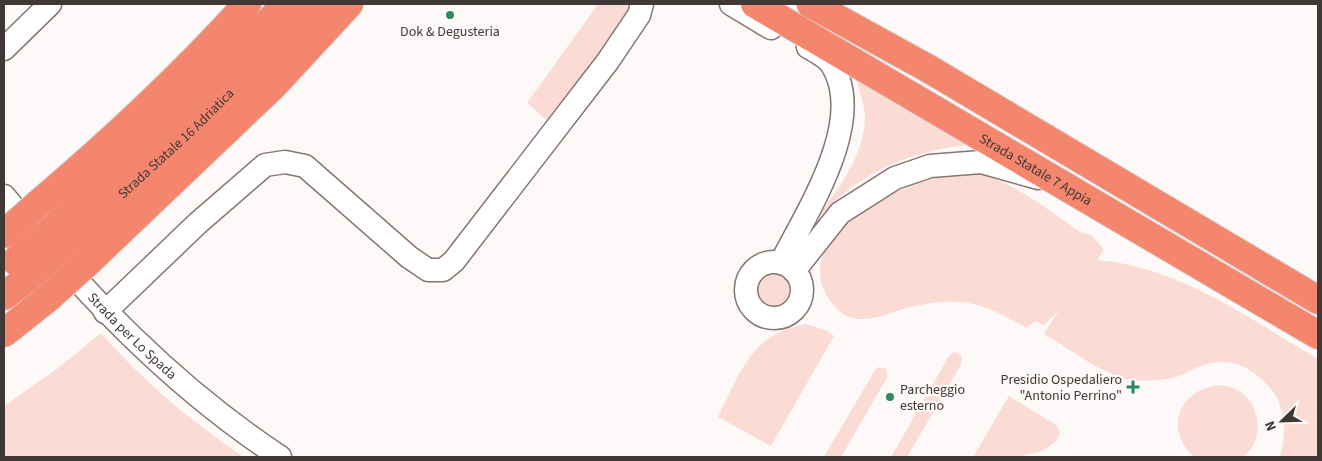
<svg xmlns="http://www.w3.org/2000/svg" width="1322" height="461" font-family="'Source Sans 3',sans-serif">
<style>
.green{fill:#fadcd5}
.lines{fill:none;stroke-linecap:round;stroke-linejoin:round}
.minor-casing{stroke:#877571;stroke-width:25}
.highway-casing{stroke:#d9d7d7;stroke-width:30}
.minor{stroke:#fff;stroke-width:22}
.highway{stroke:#f4866e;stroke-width:28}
.highway-bridge-casing{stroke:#d9d7d7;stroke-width:30;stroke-linecap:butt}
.highway-bridge{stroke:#f4866e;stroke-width:28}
.poi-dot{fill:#2d895f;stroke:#fdf9f8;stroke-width:2}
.labels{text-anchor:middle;stroke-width:4.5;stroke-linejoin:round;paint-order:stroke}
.poi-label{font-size:14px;fill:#403837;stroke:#fdf9f8}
.street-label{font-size:14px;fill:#403837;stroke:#fdf9f8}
</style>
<rect width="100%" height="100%" fill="#fdf9f8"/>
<g class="green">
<polygon points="598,4 634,4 626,21 550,123 527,103"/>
<path d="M856,77L966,145C924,150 880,164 847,191C837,199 828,209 818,217C838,189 866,153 865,116C864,103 859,90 856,77Z"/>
<path d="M971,172C1012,179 1047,210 1082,233L1092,235L1104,250L1097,260C1180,267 1248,318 1318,359V457H1280C1286,434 1287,409 1271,389C1251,365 1227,355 1198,367C1190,370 1182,376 1173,378C1162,380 1143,382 1131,380C1104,376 1069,348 1044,334L1059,310L1044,325L1036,321L1026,328C1005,316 983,303 959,302C941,301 923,304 906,308C886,314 856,329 837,309C783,252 870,199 918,183C936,177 953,174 971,172Z"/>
<circle cx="775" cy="290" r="20"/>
<path d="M806,324L828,331L834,336L771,446L718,417C741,371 751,334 806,324Z"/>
<path d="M101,333C143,381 191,422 244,457H4V406L57,369Z"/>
<polygon points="954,352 962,356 962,363 907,457 891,457 949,356"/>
<polygon points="879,367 886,369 888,376 841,457 824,457 875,370"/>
<path d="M1221,385C1229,387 1235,388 1242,393C1262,408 1264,444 1242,457H1194C1163,428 1180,388 1221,385Z"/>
<path d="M1009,396L1056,425L1060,432C1052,461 1000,457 973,457Z"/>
</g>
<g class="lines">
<g class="minor-casing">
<g id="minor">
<polyline points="731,4 771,28"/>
<polyline points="4,49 50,4"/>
<path id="s1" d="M4,196C87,296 171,385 280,457"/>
<circle cx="774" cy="290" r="28"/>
<path d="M781,263C807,211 867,121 832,65C828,58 815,51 808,47"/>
<polyline points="794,271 840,213 895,178 930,166 981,162 1038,178"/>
<polyline points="105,312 198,223 265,165 285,162 305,166 409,257 428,270 443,270 454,261 608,61 639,15 642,4"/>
</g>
</g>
<g class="highway-casing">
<g id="highway">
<path id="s2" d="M755,4L1318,335"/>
<polyline points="811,4 929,69 1318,300"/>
<path d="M38,204C112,141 182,76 247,4"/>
<polyline points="56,226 175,116 286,4"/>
<path id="s3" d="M70,241L194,128L317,4"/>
<polyline points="88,262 274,85 349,4"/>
<polyline points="4,296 29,277"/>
<polyline points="4,333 48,298"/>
</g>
</g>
<use href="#minor" class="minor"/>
<use href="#highway" class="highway"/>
<g class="highway-bridge-casing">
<g id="highway-bridge">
<polyline points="4,234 38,204"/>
<polyline points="15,261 56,226"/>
<polyline points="29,277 70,241"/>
<polyline points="48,298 88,262"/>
</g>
</g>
<use href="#highway-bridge" class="highway-bridge"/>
</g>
<g class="poi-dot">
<circle cx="450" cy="15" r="5"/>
<path d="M1130.5 379.5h5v5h5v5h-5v5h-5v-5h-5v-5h5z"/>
<circle cx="890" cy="397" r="5"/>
</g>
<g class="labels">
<g class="poi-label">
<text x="450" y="36">Dok &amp; Degusteria</text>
<text x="1122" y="384" text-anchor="end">Presidio Ospedaliero<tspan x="1122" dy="16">"Antonio Perrino"</tspan></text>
<text x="900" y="394" text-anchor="start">Parcheggio<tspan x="900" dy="16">esterno</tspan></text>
</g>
<g class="street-label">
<text dy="5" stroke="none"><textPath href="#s3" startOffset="144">Strada Statale 16 Adriatica</textPath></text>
<text dy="5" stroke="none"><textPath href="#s2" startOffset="326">Strada Statale 7 Appia</textPath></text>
<text dy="5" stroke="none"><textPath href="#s1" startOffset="190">Strada per Lo Spada</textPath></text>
</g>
</g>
<rect width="1322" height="461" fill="none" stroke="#403837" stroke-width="10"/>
<g transform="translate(1282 421) rotate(247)" stroke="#fdf9f8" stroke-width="4" paint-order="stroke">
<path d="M0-4L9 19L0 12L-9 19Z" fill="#403837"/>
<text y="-8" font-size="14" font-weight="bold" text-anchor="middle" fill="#403837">N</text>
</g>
</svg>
